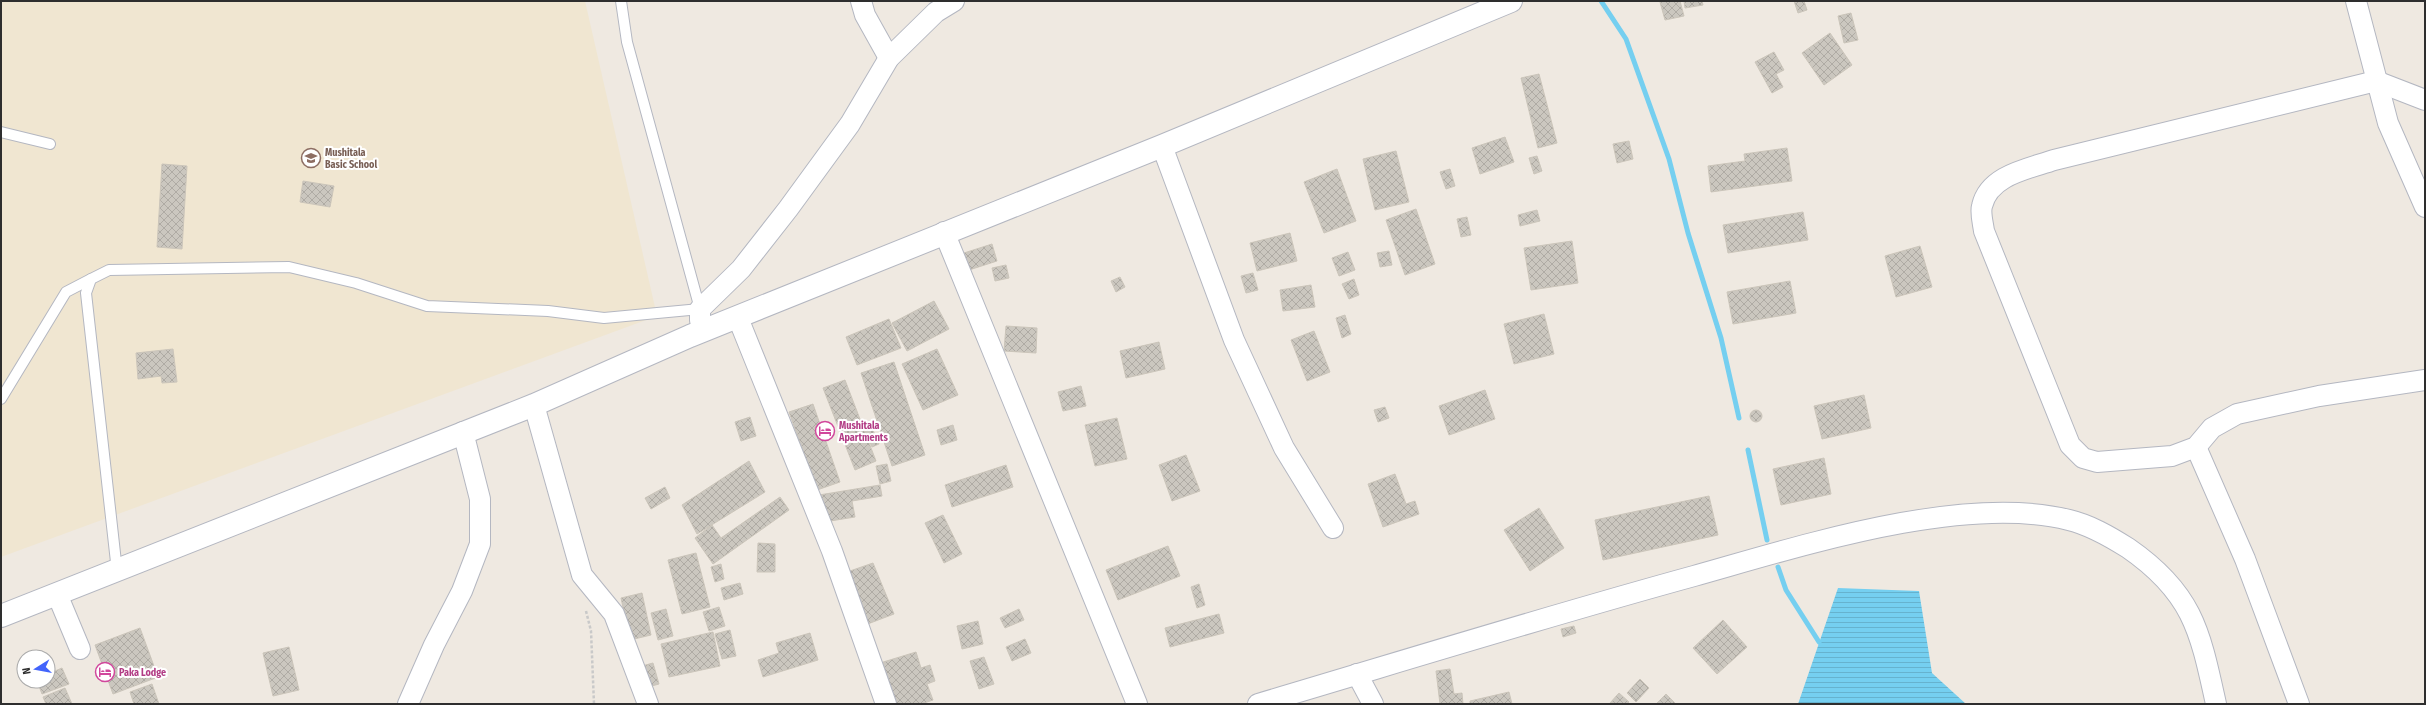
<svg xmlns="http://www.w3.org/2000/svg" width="2426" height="705" font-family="'Fira Sans Condensed',sans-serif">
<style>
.education{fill:#f0e6d1}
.water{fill:url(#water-rules)}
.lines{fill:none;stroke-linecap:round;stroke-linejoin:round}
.stream{stroke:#75cff0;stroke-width:5}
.building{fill:url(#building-cross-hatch);stroke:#cbc5ba}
.lane-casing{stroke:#b4b7c1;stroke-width:12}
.street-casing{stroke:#b4b7c1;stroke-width:22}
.secondary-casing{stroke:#b4b7c1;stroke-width:24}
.path{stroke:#c9c9c9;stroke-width:2.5;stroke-dasharray:3 2;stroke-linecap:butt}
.lane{stroke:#fff;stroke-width:10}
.street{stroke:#fff;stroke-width:20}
.secondary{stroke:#fff;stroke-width:22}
.labels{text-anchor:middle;stroke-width:4;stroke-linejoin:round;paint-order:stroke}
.education-label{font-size:10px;font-weight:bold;fill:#785e54;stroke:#fff;text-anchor:start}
.hotel-label{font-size:10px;font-weight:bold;fill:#b23c85;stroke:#fff;text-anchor:start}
</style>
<defs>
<pattern id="water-rules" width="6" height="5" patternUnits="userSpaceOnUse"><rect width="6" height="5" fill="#75cff0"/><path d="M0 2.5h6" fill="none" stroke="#66b2ce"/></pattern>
<pattern id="building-cross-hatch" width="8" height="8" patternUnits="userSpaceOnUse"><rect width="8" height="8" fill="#cbc7bf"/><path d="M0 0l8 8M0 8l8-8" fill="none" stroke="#afaba4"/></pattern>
</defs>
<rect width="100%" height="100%" fill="#efe9e1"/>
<polygon class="education" points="1,1 585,1 657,316 1,557"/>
<polygon class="water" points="1838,588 1919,591 1932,673 1966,704 1798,704"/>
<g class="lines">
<g class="stream">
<polyline points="1601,1 1626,39 1669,159 1688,233 1721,338 1739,418"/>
<polyline points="1748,450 1767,540"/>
<polyline points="1778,567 1786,590 1819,642"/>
</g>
</g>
<g class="building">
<polygon points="1665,1 1680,1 1684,16 1665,20 1660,2"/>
<polygon points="1684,1 1702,1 1703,5 1685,8"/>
<polygon points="1794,1 1804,1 1807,10 1798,13"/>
<polygon points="1851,13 1858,40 1844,43 1838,16"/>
<polygon points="1830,33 1852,65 1824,85 1802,53"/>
<polygon points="1774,52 1784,70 1776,74 1783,87 1772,93 1755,62"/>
<polygon points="1539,74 1557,143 1538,148 1521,78"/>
<polygon points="1505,137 1514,162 1480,174 1472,148"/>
<polygon points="1629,141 1633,159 1617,163 1613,144"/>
<polygon points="1787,148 1792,181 1711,192 1708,166 1745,161 1744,154"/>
<polygon points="1396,151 1409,202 1375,210 1363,159"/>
<polygon points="1537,156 1542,171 1534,174 1529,158"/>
<polygon points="162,164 187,166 182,249 157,247"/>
<polygon points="1337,169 1356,221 1324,233 1304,182"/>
<polygon points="1450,169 1455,186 1446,189 1440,172"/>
<polygon points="303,181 334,186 330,207 300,202"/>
<polygon points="1416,209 1435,264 1405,275 1386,220"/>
<polygon points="1537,210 1540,221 1520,226 1518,215"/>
<polygon points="1803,212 1808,240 1728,253 1723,225"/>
<polygon points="1467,217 1471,235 1461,237 1457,219"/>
<polygon points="1290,233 1297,261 1257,271 1250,243"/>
<polygon points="1572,241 1578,283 1531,290 1524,248"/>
<polygon points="992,244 997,261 969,270 964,253"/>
<polygon points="1920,246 1932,287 1896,297 1885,256"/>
<polygon points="1389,251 1392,265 1380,267 1377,253"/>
<polygon points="1348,252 1355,270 1339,276 1332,258"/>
<polygon points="1006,265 1009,278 995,281 992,268"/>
<polygon points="1253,273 1258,290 1246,293 1241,276"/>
<polygon points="1120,277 1125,287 1116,292 1111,281"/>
<polygon points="1354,279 1359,295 1349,299 1342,284"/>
<polygon points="1790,281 1796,313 1733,324 1727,292"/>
<polygon points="1311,285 1315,307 1283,311 1280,290"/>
<polygon points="934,301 949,329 907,351 892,323"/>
<polygon points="1544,314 1554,354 1514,364 1504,324"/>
<polygon points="1345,315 1351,334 1342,338 1336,318"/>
<polygon points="889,319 901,348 857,365 846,337"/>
<polygon points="1006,326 1037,328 1036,353 1004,351"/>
<polygon points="1314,331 1330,372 1307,381 1291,340"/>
<polygon points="1159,342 1165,369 1126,378 1120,351"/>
<polygon points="173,349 177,382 162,383 161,376 138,379 136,353"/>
<polygon points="937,349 958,395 923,410 902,364"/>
<polygon points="894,362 925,455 892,466 861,373"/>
<polygon points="845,380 876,461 855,470 823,388"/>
<polygon points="1081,386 1086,406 1063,411 1058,392"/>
<polygon points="1485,390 1495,419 1449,435 1439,406"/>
<polygon points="1864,395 1871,428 1822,439 1814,406"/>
<polygon points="813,404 840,482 817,490 789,412"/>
<polygon points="1385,407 1389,418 1378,422 1374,410"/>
<circle cx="1756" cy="416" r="6"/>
<polygon points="750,417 756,436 741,441 735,422"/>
<polygon points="1117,418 1127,459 1095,466 1085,425"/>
<polygon points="953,425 957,440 941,445 937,430"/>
<polygon points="872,428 879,444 872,447 865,431"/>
<polygon points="1186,455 1200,491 1172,501 1159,465"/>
<polygon points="1824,458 1831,494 1781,505 1773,469"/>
<polygon points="749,461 765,492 697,534 682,505"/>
<polygon points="887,464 891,481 880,484 876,466"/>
<polygon points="1006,465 1013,487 952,507 945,485"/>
<polygon points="1395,474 1406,504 1415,501 1419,514 1383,527 1368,484"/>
<polygon points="880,485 882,496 852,501 855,517 824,522 819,495"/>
<polygon points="665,487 670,498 651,509 645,498"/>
<polygon points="1709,496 1718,535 1603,560 1595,520"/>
<polygon points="780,497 789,510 713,564 695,538 712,525 721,538"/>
<polygon points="1539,508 1564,548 1530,571 1504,530"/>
<polygon points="943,515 962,554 944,563 925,523"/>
<polygon points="758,543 775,544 775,572 757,572"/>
<polygon points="1168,546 1180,576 1118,600 1106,570"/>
<polygon points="696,553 710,607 682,614 668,560"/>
<polygon points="873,563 894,614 865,625 847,572"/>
<polygon points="721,564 724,579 715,582 711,567"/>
<polygon points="740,583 743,594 724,600 721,588"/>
<polygon points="1199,584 1205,605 1197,608 1191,587"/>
<polygon points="642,593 651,635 630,640 621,598"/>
<polygon points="719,607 725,626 709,631 703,612"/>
<polygon points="666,609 673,636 658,640 651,613"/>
<polygon points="1019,609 1024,620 1005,628 1000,618"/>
<polygon points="1219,614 1224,633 1170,647 1165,628"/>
<polygon points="1723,620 1747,647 1717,674 1693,648"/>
<polygon points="978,621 983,644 962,649 957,626"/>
<polygon points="1574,626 1576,633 1563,637 1561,629"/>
<polygon points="140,628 158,677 113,694 95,645"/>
<polygon points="730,630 736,656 722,659 715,634"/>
<polygon points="713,632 720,666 669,677 661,644"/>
<polygon points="810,633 818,660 763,677 758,660 779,653 776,643"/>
<polygon points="1025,639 1031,653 1012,661 1006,647"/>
<polygon points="289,647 299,690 273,696 263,653"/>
<polygon points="916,652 921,668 930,665 935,681 927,684 933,700 921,704 893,704 880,663"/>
<polygon points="984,657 994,684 979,689 970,661"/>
<polygon points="653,663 659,684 648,687 642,666"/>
<polygon points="62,668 69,684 42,694 37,681 48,681 48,674"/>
<polygon points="1450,669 1454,694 1462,693 1463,704 1440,704 1436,671"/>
<polygon points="1640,679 1649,688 1636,702 1627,693"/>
<polygon points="152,684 159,704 134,704 130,692"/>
<polygon points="65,688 72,704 46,704 43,697"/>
<polygon points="1509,692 1512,704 1470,704 1470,701"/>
<polygon points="1619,693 1629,702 1627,704 1610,703"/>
<polygon points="1666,694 1676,704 1656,704"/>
</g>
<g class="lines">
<g class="lane-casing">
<g id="lane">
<polyline points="1,132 50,144"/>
<polyline points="1,399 66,292 91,279"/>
<polyline points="117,571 86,293 91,279 109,270 289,267 356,283 427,306 548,311 604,318 700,309 627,42 621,1"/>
</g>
</g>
<g class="street-casing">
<g id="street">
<polyline points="861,1 865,15 889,58"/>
<polyline points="2356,1 2388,123 2425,207"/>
<path d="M2425,100L2376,81L2054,160C2028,169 1989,175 1982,206C1980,213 1983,223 1984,231L2070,445L2083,458L2097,462L2172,456L2196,447L2212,428L2237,414L2319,396L2425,380"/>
<polyline points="1162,146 1234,340 1284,448 1333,528"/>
<polyline points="944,232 1137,704"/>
<polyline points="738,318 832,551 886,704"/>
<polyline points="703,331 700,320 700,309 741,269 788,209 850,124 889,58 936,12 954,1"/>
<polyline points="534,405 582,575 614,614 648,704"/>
<polyline points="2196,447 2245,559 2299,704"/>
<polyline points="57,594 80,649"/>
<polyline points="1357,674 1373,704"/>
<polyline points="408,704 434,645 462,591 480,544 480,499 463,432"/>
<path d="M1258,704C1403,661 1548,616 1694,576C1798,547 1963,493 2069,520C2090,525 2109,536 2128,548C2193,593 2200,631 2216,704"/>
</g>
</g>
<g class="secondary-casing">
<polyline id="secondary" points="1,616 534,405 690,336 1162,146 1511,1"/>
</g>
<polyline class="path" points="586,611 591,631 594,704"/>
<use href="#lane" class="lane"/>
<use href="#street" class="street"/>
<use href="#secondary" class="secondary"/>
</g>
<defs>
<g id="school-ring" transform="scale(1)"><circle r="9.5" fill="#fff" stroke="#8d6e63" stroke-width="1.5"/><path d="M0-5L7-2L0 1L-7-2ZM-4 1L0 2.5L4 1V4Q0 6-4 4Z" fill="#8d6e63"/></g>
<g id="hotel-ring" transform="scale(1)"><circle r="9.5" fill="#fff" stroke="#d1479c" stroke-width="1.5"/><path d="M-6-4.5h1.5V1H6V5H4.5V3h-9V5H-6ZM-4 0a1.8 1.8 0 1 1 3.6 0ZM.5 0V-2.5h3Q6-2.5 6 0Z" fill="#d1479c"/></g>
</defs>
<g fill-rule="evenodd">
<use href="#school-ring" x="311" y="158"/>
<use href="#hotel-ring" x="825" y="431"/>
<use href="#hotel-ring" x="105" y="672"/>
</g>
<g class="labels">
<g class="education-label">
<text x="325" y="156">Mushitala<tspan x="325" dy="12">Basic School</tspan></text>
</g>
<g class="hotel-label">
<text x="839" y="429">Mushitala<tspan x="839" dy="12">Apartments</tspan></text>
<text x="119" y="676">Paka Lodge</text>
</g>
</g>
<rect width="2426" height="705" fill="none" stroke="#2e2e2e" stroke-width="4"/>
<g transform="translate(36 669) rotate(259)"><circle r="19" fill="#ffffff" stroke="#ababab"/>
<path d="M0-3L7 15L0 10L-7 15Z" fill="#4264fb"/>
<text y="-6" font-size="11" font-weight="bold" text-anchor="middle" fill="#2e2e2e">N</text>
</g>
</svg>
